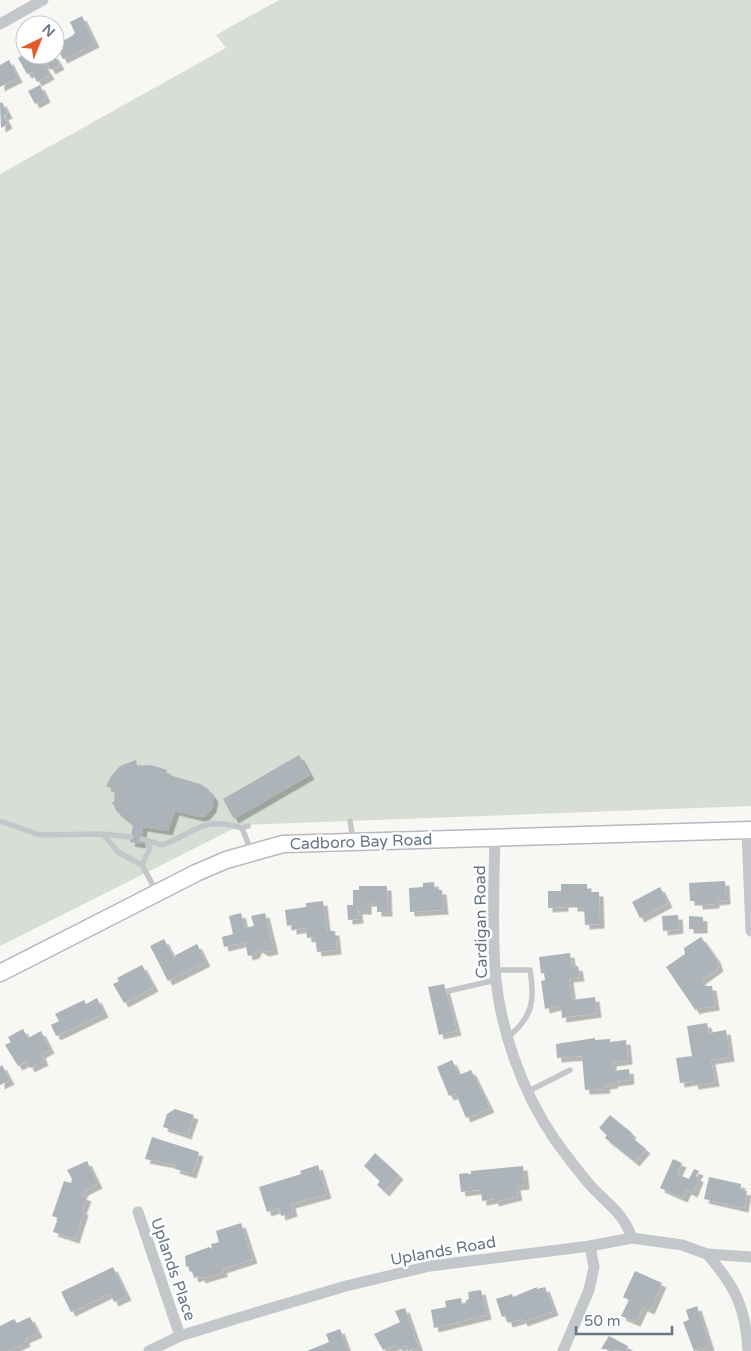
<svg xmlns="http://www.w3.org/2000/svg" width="751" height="1351" font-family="'Varela Round',sans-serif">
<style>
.green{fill:#d8ded5}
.building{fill:#acb3b9;filter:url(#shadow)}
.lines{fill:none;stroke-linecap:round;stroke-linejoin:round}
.secondary-casing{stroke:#b5babf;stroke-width:19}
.lane{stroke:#c3c7ca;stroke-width:5.5}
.street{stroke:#c3c7ca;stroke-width:11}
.secondary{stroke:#fff;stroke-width:16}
.labels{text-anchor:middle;stroke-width:5;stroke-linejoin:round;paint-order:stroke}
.street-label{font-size:16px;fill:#667685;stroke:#fff}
</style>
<defs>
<filter id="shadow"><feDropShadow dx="4.5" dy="4.5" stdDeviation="0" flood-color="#0004"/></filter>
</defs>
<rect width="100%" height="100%" fill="#f7f7f4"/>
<polygon class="green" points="279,0 751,0 751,806 241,825 0,946 0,174 226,48 216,35"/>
<g class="building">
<polygon points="82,16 95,43 63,59 55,45 72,36 75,33 70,22"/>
<polygon points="25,54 54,55 60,65 51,70 47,63 44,65 50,75 37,82 32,72 27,74 18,58"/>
<polygon points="9,60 18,78 0,87 0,65"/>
<polygon points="40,85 46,98 35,104 28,91"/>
<polygon points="2,102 8,114 4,116 8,124 1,128 0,103"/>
<polygon points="299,755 310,775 234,819 223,799"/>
<polygon points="136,760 137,766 151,765 167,770 166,774 200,784 208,789 214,798 212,808 205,816 199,817 175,811 168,831 143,827 141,844 130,842 133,825 117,812 112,802 114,802 115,790 106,786 112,775 120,766"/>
<polygon points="725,881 726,900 715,901 715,904 698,905 698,901 690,901 689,883"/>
<polygon points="434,882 435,890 442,890 444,910 410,912 409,888 423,887 423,883"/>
<polygon points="561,884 587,884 587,892 599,892 600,924 585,925 584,907 573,907 573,903 564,903 564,907 548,908 548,891 561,891"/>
<polygon points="359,886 387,886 388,912 377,912 377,902 367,902 367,910 358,910 359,919 348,920 347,905 353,905 353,890 359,890"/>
<polygon points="660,887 668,903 640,918 632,902"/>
<polygon points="323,901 326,926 328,931 335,931 337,950 317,952 315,937 307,938 306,928 292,930 292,925 287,926 285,910 306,907 306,903"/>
<polygon points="241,913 245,928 254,926 251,916 265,913 274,950 264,952 258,948 255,954 248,956 245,942 224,947 222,937 233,934 229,916"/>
<polygon points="678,915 679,929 663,931 662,916"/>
<polygon points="689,916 703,917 703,929 689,929"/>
<polygon points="701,937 716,958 719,967 701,980 705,986 712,986 715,1006 696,1009 696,1011 666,967 685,954 684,948"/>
<polygon points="164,939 174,958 176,955 197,944 206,962 168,981 150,946"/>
<polygon points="570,953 572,967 578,966 580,977 569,978 572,1000 595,997 597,1013 562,1018 561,1005 545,1009 541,981 545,980 544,973 541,974 539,957"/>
<polygon points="142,965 154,987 124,1003 113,984 119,981 117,978"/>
<polygon points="444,984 457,1031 439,1035 428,987"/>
<polygon points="97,998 104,1013 56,1036 51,1025 59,1021 55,1014 84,1000 86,1004"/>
<polygon points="707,1023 709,1033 726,1030 730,1057 711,1060 715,1082 694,1085 693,1081 680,1083 676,1058 692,1056 687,1026"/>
<polygon points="23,1029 28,1038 41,1031 50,1049 41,1054 44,1061 30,1068 27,1061 18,1066 5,1045 11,1042 8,1037"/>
<polygon points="595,1038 595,1040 610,1039 610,1042 626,1040 628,1060 612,1062 613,1071 629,1069 630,1080 613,1082 614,1084 605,1085 606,1089 585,1090 582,1056 557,1058 556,1044"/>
<polygon points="452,1060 459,1075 471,1070 490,1108 466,1118 456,1094 449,1096 437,1067"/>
<polygon points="2,1065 10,1080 0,1085 0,1067"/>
<polygon points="175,1109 194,1115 187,1135 163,1127 167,1114"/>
<polygon points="610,1115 632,1133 630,1136 646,1149 635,1162 605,1138 607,1135 599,1128"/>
<polygon points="152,1137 199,1152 192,1174 175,1169 176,1165 145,1159"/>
<polygon points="375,1153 399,1175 385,1192 377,1185 380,1181 364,1166"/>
<polygon points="673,1159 682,1163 677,1174 689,1179 694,1169 699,1171 696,1176 699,1178 693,1193 687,1190 683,1198 660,1188"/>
<polygon points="87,1161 98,1184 84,1191 82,1195 87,1197 82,1210 84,1211 75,1239 53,1232 58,1218 52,1216 64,1181 71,1183 72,1179 67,1170"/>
<polygon points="318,1165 327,1194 291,1204 293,1212 281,1216 279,1208 267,1212 259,1187 301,1174 300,1171"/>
<polygon points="523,1166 525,1185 516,1186 518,1196 494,1202 494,1199 482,1201 481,1191 477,1190 461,1192 459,1174 468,1173 468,1174 471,1174 471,1171"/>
<polygon points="709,1177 741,1184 740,1190 747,1191 744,1208 704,1199"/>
<polygon points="241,1223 253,1259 222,1269 224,1272 201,1279 200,1276 194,1278 192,1271 190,1272 188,1266 186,1267 185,1256 209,1247 212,1249 211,1244 219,1242 216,1231"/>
<polygon points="113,1267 127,1296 114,1302 110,1293 71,1312 61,1292"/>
<polygon points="635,1271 662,1283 650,1310 643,1307 636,1322 621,1316 629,1300 623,1297"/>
<polygon points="537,1287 537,1289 545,1287 554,1311 523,1322 522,1319 508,1323 506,1316 502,1317 496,1299 512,1294 513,1297"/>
<polygon points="481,1290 487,1315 434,1328 431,1310 446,1307 445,1301 461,1298 462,1304 466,1303 466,1300 469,1299 468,1292"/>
<polygon points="697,1306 710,1346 694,1351 683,1322 689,1320 686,1310"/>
<polygon points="405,1308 419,1348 408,1351 406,1345 398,1348 397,1345 383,1350 374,1334 400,1322 395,1311"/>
<polygon points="30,1317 38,1333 25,1339 26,1342 8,1351 0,1351 0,1326 14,1319 17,1323"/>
<polygon points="340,1329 348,1351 307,1351 329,1342 326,1334"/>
<polygon points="609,1336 628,1346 626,1351 601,1349"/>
</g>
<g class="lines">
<g class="secondary-casing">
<polyline id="secondary" points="0,973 196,873 226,860 283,844 751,830"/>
</g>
<g class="lane">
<polyline points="0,821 40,835 103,834 118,852 142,865 156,891"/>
<polyline points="350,821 353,840"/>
<polyline points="248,826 242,828 251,851"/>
<polyline points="103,834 131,837"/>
<path d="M142,839L162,845C198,832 200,816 242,828"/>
<polyline points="142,865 150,848 146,840"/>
<path d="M495,970H530C535,1000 533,1017 508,1037"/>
<polyline points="448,991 496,980"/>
<polyline points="529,1091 570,1070"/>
</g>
<g class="street">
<polyline points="0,24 43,0"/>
<polyline points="747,830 751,931"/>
<path d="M495,836C494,880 492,925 495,969C499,1027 522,1092 555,1140C566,1155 578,1171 590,1185C607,1204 623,1212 632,1238"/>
<polyline points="138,1212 180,1336"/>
<path d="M707,1254C735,1286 746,1308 748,1351"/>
<polyline points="149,1351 180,1336 235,1319 346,1286 430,1266 590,1246 632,1238 682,1245 707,1254 751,1257"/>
<polyline points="563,1351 589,1290 594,1267 590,1246"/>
</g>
<use href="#secondary" class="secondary"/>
</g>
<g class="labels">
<g class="street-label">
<text transform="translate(361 841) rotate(-2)" y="6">Cadboro Bay Road</text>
<text transform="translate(480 922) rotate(-91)" y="6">Cardigan Road</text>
<text transform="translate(443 1250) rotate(-10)" y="6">Uplands Road</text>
<text transform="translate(174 1269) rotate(71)" y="6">Uplands Place</text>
</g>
</g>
<g transform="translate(40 40) rotate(43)"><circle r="24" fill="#ffffff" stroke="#c2c8ce"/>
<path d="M0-4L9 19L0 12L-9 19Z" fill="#e25b29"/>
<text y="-8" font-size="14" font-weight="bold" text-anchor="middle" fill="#667685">N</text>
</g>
<path d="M576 1326v8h96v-8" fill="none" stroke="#667685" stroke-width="2.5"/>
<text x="584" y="1326" font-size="15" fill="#667685" stroke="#ffffff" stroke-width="4" paint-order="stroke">50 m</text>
</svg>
